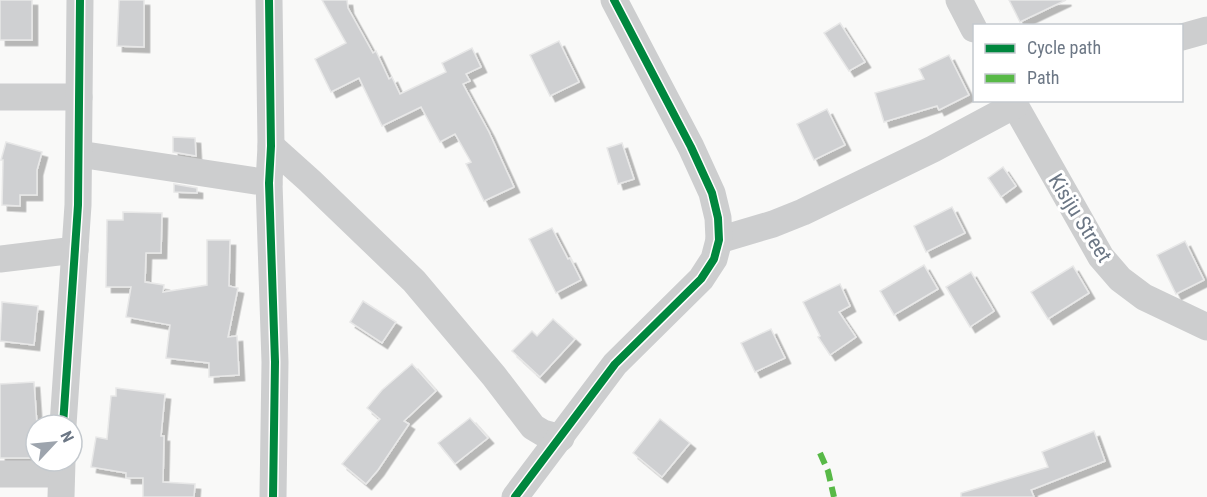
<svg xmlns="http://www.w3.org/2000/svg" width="1207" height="497" font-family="'Roboto Condensed',sans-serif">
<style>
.building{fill:#cfd0d2;stroke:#e8e8e8;stroke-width:1.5;filter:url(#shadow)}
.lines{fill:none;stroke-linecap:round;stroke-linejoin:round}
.minor{stroke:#cdcecf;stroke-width:27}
.quiet{stroke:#58b947;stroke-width:6;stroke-dasharray:12 6;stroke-linecap:butt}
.cycleway-casing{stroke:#fff;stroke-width:11}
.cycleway{stroke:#00873e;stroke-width:8}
.labels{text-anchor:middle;stroke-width:6;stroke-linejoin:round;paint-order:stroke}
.street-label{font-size:21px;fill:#6c7785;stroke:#fff}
</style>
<defs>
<filter id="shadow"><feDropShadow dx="5.5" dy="5.5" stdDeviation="0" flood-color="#0004"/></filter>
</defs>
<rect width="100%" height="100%" fill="#f9f9f8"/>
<g class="building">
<rect x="0" y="0" width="32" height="40"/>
<polygon points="119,0 144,0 144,47 117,46"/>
<polygon points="322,0 347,0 348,8 373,53 376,51 389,79 392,77 400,94 446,72 442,63 472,48 481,67 466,74 470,81 463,84 489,132 514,187 484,201 466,164 471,162 455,134 440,142 421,107 382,126 359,78 331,92 315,59 346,43"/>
<polygon points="1009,0 1066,0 1020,22"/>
<polygon points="840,23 865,62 849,71 824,33"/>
<polygon points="559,41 579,82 550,96 530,55"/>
<polygon points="949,55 969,95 939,110 937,106 884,122 875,93 924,79 919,69"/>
<polygon points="827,109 845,145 814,160 797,124"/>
<polygon points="173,137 195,138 196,156 173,152"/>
<polygon points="6,142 42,152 37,170 37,195 20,195 20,206 2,205 3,160 1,160"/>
<polygon points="622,143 634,179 618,184 607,148"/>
<polygon points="1003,167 1016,186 1001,197 988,178"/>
<polygon points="174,184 197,188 197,193 174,192"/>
<polygon points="952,207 965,233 926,252 914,226"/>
<polygon points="123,212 162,213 161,253 146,253 145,282 164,285 163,292 207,285 207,240 230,240 229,286 238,288 228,337 237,336 239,375 209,377 209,363 166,358 170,325 126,317 131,287 106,287 107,220 123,220"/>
<polygon points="552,228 568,259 570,258 581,280 556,293 529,239"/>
<polygon points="1185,241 1204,280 1176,294 1157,255"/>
<polygon points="924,265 938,289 894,315 880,291"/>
<polygon points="1073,266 1089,293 1048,319 1031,292"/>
<polygon points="971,272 994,311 970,327 946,287"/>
<polygon points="840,284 850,306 839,312 856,337 830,355 818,337 820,336 803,302"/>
<polygon points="363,301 396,322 382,343 350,322"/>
<polygon points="2,302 38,306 34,345 0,341"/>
<polygon points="553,319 575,339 540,377 512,351 532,331 537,336"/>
<polygon points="771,329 785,358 755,372 741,343"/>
<polygon points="412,364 436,391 404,421 409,424 378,470 366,484 342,464 380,419 367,408 382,390"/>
<polygon points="34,382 37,425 36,458 0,458 0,384"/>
<polygon points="116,388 165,394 161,436 164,436 163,482 195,484 194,497 143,497 143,478 126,478 126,473 91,467 96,437 107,439 111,396 116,396"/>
<polygon points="470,418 488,438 455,464 438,443"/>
<polygon points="660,419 690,443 662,477 633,453"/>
<polygon points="1094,431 1105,461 1031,490 1034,497 961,497 961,493 1048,467 1042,452"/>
</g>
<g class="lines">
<g class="minor">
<polyline points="269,0 271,146 269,183 275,362 273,497"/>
<polyline points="959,0 974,29"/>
<polyline points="1182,37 1207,30"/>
<polyline points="0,97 79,97"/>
<polyline points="1012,100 1101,257 1120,279 1144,297 1207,327"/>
<polyline points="271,146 310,181 414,281 494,376 533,427 543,433 561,438"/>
<polyline points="79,154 269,183"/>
<polyline points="719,240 773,224 803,212 933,149 1015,105"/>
<polyline points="0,259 75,250"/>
<polyline points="63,425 78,205 80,0"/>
<polyline points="0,474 61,474"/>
<polyline points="61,497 62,461"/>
<polyline points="515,497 615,364 701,279 714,259 719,240 718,218 712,193 691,147 614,0"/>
</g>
<polyline class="quiet" points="820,453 828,471 834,497"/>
<g class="cycleway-casing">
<g id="cycleway">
<polyline points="269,0 271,146 269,183 275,362 273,497"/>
<polyline points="63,425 78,205 80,0"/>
<polyline points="515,497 615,364 701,279 714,259 719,240 718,218 712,193 691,147 614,0"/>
</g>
</g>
<use href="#cycleway" class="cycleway"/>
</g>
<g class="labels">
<g class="street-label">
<text transform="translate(1080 218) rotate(58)" y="7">Kisiju Street</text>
</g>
</g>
<rect x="973" y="24" width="210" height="78" fill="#ffffff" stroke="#c4c9ce" stroke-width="1.5"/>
<rect x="985" y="44" width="30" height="9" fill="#00873e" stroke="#c4c9ce" stroke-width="1.5"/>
<text x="1027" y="54" font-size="18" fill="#6c7785">Cycle path</text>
<rect x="985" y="74" width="30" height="9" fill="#58b947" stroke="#c4c9ce" stroke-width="1.5"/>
<text x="1027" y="84" font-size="18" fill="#6c7785">Path</text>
<g transform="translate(54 443) rotate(64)"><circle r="28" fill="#ffffff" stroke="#c4c9ce" stroke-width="1.5"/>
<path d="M0-4.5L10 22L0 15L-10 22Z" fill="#9da4ad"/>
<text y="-9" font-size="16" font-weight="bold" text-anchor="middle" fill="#6c7785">N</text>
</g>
</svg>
